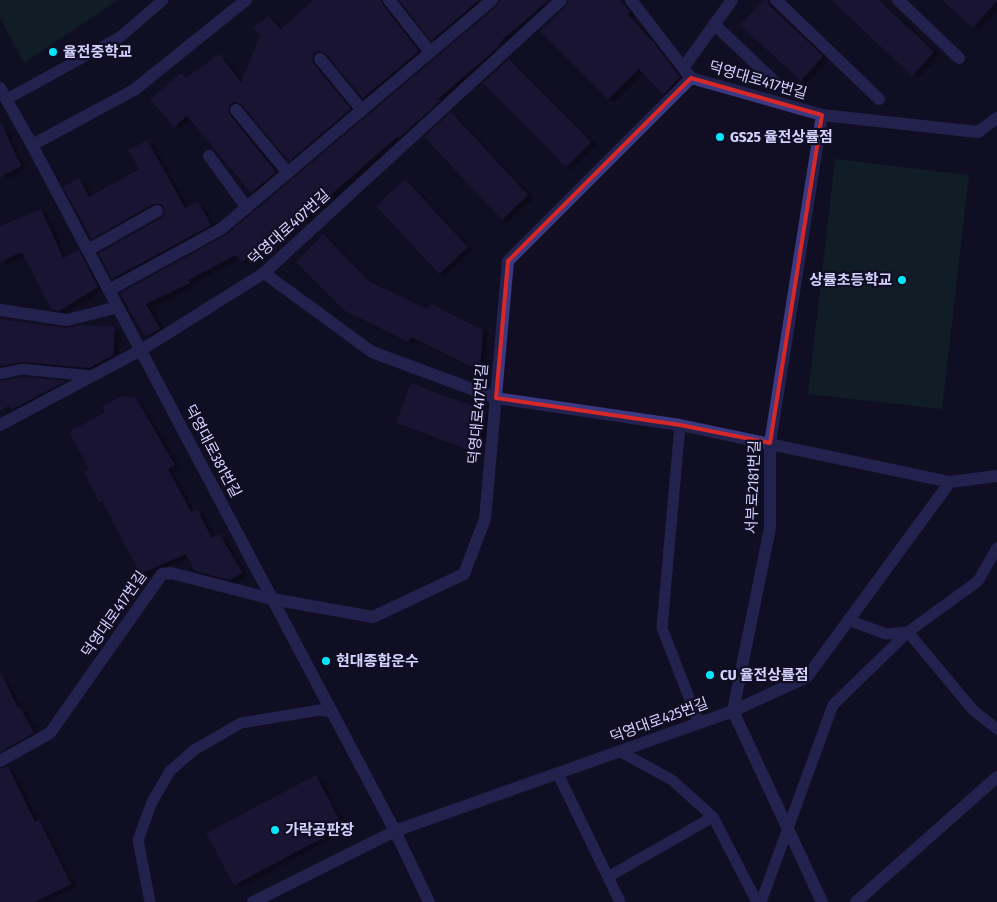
<svg xmlns="http://www.w3.org/2000/svg" width="997" height="902" font-family="'Fira Sans Condensed','Noto Sans KR',sans-serif">
<style>
.green{fill:#112d2c}
.building{fill:#221a44;filter:url(#shadow)}
.lines{fill:none;stroke-linecap:round;stroke-linejoin:round}
.service{stroke:#3a3982;stroke-width:11}
.minor{stroke:#3a3982;stroke-width:12}
.marked{fill:none;stroke:#d62828;stroke-width:4;stroke-linejoin:round}
.poi-dot{fill:#01e8fa;stroke:#110e23;stroke-width:2}
.labels{text-anchor:middle;stroke-width:4.5;stroke-linejoin:round;paint-order:stroke}
.poi-label{font-size:15px;font-weight:bold;fill:#d5d1ff;stroke:#110e23;text-anchor:start}
.street-label{font-size:15px;fill:#d5d1ff;stroke:#110e23}
</style>
<defs>
<filter id="shadow"><feDropShadow dx="5.5" dy="3" stdDeviation="1" flood-color="#0009"/></filter>
</defs>
<rect width="100%" height="100%" fill="#110e23"/>
<g class="green">
<polygon points="0,0 118,0 24,63 0,18"/>
<polygon points="835,159 969,175 942,409 808,394"/>
</g>
<g class="building">
<polygon points="313,0 381,0 383,5 419,51 363,98 326,54 319,51 314,53 312,60 314,64 351,109 289,161 242,105 235,102 230,104 228,111 230,115 276,172 251,193 187,116 174,127 150,99 181,73 186,78 219,54 241,82 260,36 253,28 268,16 281,29"/>
<polygon points="399,0 479,0 431,41"/>
<polygon points="500,0 549,0 502,40 498,47 438,99 440,101 399,138 398,136 302,220 298,215 271,239 270,238 242,262 236,255 188,280 190,283 146,304 160,329 145,337 120,293 226,235 497,6"/>
<polygon points="569,0 620,0 630,12 627,14 655,44 680,77 663,95 639,69 608,99 540,31 566,6"/>
<polygon points="764,0 768,0 770,6 823,56 801,81 740,25"/>
<polygon points="831,0 879,0 934,52 912,76"/>
<polygon points="942,0 997,0 997,1 973,28"/>
<polygon points="509,59 591,142 566,167 483,83"/>
<polygon points="451,112 528,195 502,220 424,137"/>
<polygon points="0,121 21,166 0,177"/>
<polygon points="147,140 185,208 198,201 211,225 112,279 99,253 161,218 164,215 164,207 161,204 153,204 92,239 63,187 79,178 89,197 139,169 128,150"/>
<polygon points="405,179 468,247 439,274 376,206"/>
<polygon points="41,209 63,258 79,250 98,287 59,311 51,309 22,252 0,262 0,226"/>
<polygon points="323,234 370,282 428,309 431,304 483,330 480,371 411,337 408,342 345,311 296,262"/>
<polygon points="0,319 66,328 81,325 115,327 113,355 89,368 23,362 0,366"/>
<polygon points="22,377 66,381 11,410 9,406 0,411 0,381"/>
<polygon points="411,383 486,411 485,422 474,452 396,423"/>
<polygon points="122,396 136,398 175,465 168,469 191,512 197,509 212,538 220,534 242,573 230,580 195,571 186,554 140,574 102,501 99,503 84,472 89,469 69,432 105,412 102,407"/>
<polygon points="0,672 18,708 20,707 34,733 0,752"/>
<polygon points="8,766 35,822 39,820 71,884 35,902 0,902 0,769"/>
<polygon points="316,775 343,827 234,885 206,833"/>
</g>
<g class="lines">
<g class="service">
<polyline points="7,99 120,37 163,0"/>
<polyline points="0,374 22,369 92,376"/>
<polyline points="680,425 662,628 699,723"/>
<polyline points="848,620 886,634 908,632 978,581 997,548"/>
<polyline points="619,751 672,780 713,817 757,902"/>
<polyline points="558,774 620,902"/>
<polyline points="608,877 713,817"/>
<polyline points="150,902 138,840 152,802 170,771 194,750 241,723 320,710 332,713"/>
<polyline points="761,902 833,705 908,632 973,710 997,729"/>
</g>
<g class="minor">
<polyline points="389,0 430,52"/>
<polyline points="631,0 691,78"/>
<polyline points="776,0 879,99"/>
<polyline points="898,0 959,58"/>
<polyline points="714,24 776,83"/>
<polyline points="320,59 362,110"/>
<polyline points="683,68 732,0"/>
<polyline points="0,88 32,145 395,831 429,902"/>
<polyline points="236,110 288,173"/>
<polyline points="32,145 134,90 246,0"/>
<polyline points="209,156 247,208"/>
<polyline points="88,250 157,211"/>
<polyline points="264,273 372,352 496,398 680,425 950,482"/>
<polyline points="109,290 221,229 492,0"/>
<polyline points="0,310 67,320 118,307"/>
<polyline points="0,425 141,350 264,273 561,0"/>
<polyline points="0,761 50,733 162,574 171,573 272,599 373,617 464,574 485,519 508,261 691,78 822,115 978,132 997,118"/>
<polyline points="253,902 395,831 733,711 807,677 950,482 997,476"/>
<polyline points="822,902 733,711 770,528 770,443 822,115"/>
<polyline points="856,902 997,777"/>
</g>
</g>
<path d="M0 0H997V902H0ZM691,78L822,115L770,443L680,425L496,398L508,261Z" fill="#110e23" fill-opacity=".55" fill-rule="evenodd"/>
<path class="marked" d="M691,78L822,115L770,443L680,425L496,398L508,261Z"/>
<g class="poi-dot">
<circle cx="53" cy="52" r="5"/>
<circle cx="720" cy="137" r="5"/>
<circle cx="902" cy="280" r="5"/>
<circle cx="326" cy="661" r="5"/>
<circle cx="710" cy="675" r="5"/>
<circle cx="275" cy="830" r="5"/>
</g>
<g class="labels">
<g class="poi-label">
<text x="63" y="57">율전중학교</text>
<text x="730" y="142">GS25 율전상률점</text>
<text x="892" y="285" text-anchor="end">상률초등학교</text>
<text x="336" y="666">현대종합운수</text>
<text x="720" y="680">CU 율전상률점</text>
<text x="285" y="835">가락공판장</text>
</g>
<g class="street-label">
<text transform="translate(758 80) rotate(16)" y="5">덕영대로417번길</text>
<text transform="translate(289 227) rotate(-42)" y="5">덕영대로407번길</text>
<text transform="translate(478 414) rotate(-85)" y="5">덕영대로417번길</text>
<text transform="translate(213 451) rotate(62)" y="5">덕영대로381번길</text>
<text transform="translate(753 487) rotate(-88)" y="5">서부로2181번길</text>
<text transform="translate(114 614) rotate(-55)" y="5">덕영대로417번길</text>
<text transform="translate(659 720) rotate(-20)" y="5">덕영대로425번길</text>
</g>
</g>
</svg>
